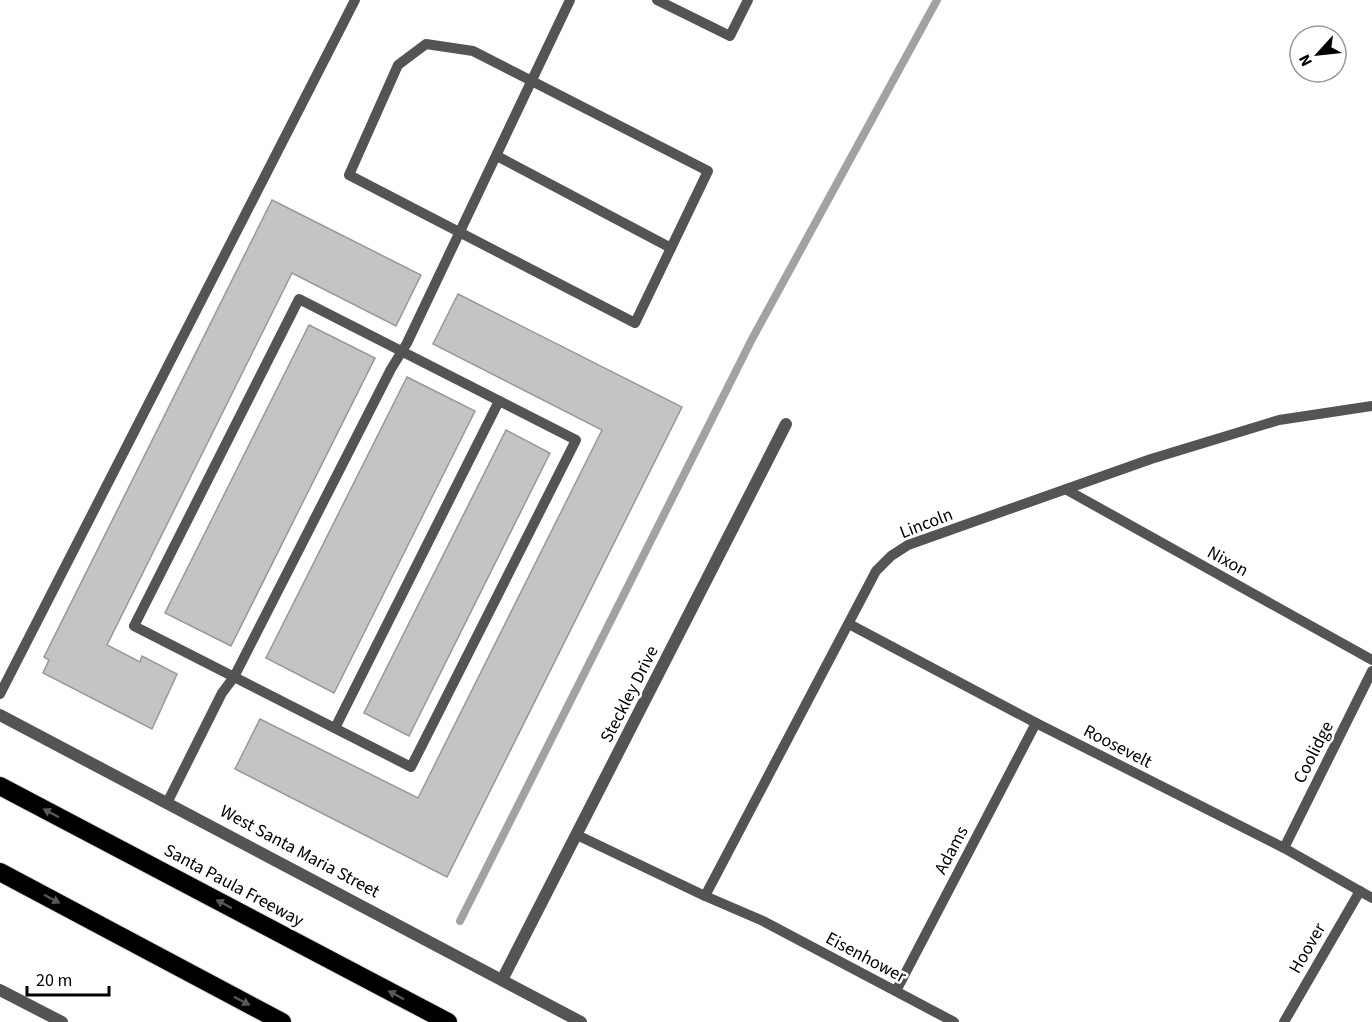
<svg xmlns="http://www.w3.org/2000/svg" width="1372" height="1022" font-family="'Source Sans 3',sans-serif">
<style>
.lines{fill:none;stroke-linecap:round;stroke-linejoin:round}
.stream{stroke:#a2a2a2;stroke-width:8}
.building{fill:#c4c4c4;stroke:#989898;stroke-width:1.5}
.motorway-casing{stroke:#dbdbdb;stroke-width:20}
.service{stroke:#545454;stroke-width:10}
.minor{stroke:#545454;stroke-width:12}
.tertiary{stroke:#545454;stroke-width:12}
.motorway{stroke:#000;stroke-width:18}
.oneway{fill:#595959}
.labels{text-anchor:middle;stroke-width:5;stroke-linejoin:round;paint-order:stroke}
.street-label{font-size:18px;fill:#000;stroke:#fff}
</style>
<rect width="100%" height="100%" fill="#fff"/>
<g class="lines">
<polyline class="stream" points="460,921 752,339 937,0"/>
</g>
<g class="building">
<polygon points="272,200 421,275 396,326 292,273 107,645 140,662 142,656 177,674 152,729 43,673 49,660 44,657"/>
<polygon points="458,294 682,407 447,877 235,769 260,719 418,798 602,430 433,344"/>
<polygon points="309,325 375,358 231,646 165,613"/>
<polygon points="407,377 475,411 334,693 266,658"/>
<polygon points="506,430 550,453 409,736 364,713"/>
</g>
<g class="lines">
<g class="motorway-casing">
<g id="motorway">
<polyline points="0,786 448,1022"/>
<polyline points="0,872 282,1022"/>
</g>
</g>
<g class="service">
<polyline points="657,0 730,36 748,0"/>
<polygon points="426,44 473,51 708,171 635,323 349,175 398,65"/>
<polyline points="497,156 671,248"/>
<polygon points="299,299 576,440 411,767 134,626"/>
<polyline points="1067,490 1372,660"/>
<polyline points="849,624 1036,723 1284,848 1372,898"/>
<polyline points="0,694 355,0"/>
<polyline points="335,728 499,401"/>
<polyline points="168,801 222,693 234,677 391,369 407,343 570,0"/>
<polyline points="577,835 705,896"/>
<polyline points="1284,848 1372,671"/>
<polyline points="896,991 1036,723"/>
<polyline points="954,1022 763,921 705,896 876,571 891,556 908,545 1151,459 1279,420 1372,406"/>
<polyline points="1284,1022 1360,891"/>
</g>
<g class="minor">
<polyline points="502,980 786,424"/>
<polyline points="0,990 62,1022"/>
</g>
<polyline class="tertiary" points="0,715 581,1022"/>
<use href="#motorway" class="motorway"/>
</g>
<defs><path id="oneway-solid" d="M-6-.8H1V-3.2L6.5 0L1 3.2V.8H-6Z" transform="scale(1.5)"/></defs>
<g class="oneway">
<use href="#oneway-solid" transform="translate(51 813) rotate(-152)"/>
<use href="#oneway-solid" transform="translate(52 899) rotate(28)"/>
<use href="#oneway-solid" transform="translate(224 904) rotate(-152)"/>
<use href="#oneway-solid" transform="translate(396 995) rotate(-152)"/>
<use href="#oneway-solid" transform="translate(242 1001) rotate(28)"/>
</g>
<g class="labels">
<g class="street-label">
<text transform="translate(926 523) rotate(-21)" y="6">Lincoln</text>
<text transform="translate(1228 561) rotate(29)" y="6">Nixon</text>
<text transform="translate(629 694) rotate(-63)" y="6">Steckley Drive</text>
<text transform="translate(1118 746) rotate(27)" y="6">Roosevelt</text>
<text transform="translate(1313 752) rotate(-63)" y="6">Coolidge</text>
<text transform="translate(951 850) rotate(-62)" y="6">Adams</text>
<text transform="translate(300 851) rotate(28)" y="6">West Santa Maria Street</text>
<text transform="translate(234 885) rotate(28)" y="6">Santa Paula Freeway</text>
<text transform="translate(1307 948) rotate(-60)" y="6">Hoover</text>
<text transform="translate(866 957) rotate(28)" y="6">Eisenhower</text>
</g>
</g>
<g transform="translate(1318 54) rotate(243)"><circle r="28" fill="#ffffff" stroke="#999999" stroke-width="1.5"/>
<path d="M0-4.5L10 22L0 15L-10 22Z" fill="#000000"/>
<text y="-9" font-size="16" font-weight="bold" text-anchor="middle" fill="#000000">N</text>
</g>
<path d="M27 986v9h82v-9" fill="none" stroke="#000000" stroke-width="3"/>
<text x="36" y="986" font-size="18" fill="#000000" stroke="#ffffff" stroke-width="4.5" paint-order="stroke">20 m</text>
</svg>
